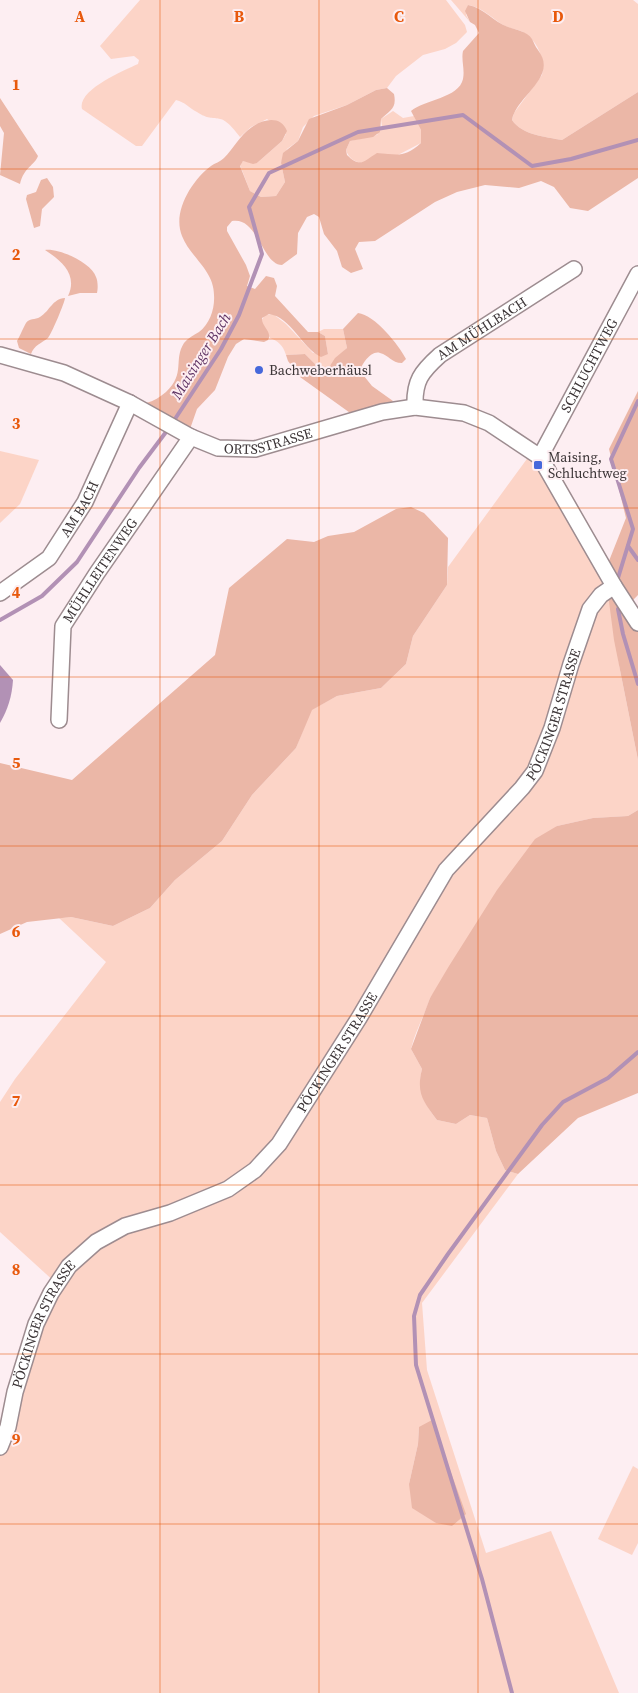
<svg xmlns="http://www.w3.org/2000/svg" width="638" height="1693" font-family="'Source Serif 4',serif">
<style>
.green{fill:#fcd4c7;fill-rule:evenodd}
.forest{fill:#ebb7a7}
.water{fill:#b291b5}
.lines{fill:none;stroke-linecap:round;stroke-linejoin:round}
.stream{stroke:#b291b5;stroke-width:4}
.minor-casing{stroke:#9d8c90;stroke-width:18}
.minor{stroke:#fff;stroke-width:15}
.grid{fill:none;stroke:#e8590c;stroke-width:1;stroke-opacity:0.55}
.poi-dot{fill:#4668db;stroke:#fdeef2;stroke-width:2}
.labels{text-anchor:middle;stroke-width:4;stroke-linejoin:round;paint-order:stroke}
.street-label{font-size:14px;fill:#3d3638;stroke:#fdeef2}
.poi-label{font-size:14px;fill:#3d3638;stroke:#fdeef2;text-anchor:start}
.water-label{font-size:15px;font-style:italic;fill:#603565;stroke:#fdeef2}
.grid-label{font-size:16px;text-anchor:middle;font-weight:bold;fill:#e8590c;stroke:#fdeef2;stroke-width:4;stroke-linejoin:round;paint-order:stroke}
</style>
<rect width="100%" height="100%" fill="#fdeef2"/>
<g class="green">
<path d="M140,0H446L465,25L467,32L456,43L445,49L423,55L396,76L387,88L376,90L347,105L314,116L303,127L298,141L287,149L281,163L285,182L276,196L261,197L250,191L240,165L243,161L257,163L282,141L286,134L267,119L251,127L240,137C218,107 218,126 197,112C189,108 185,102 176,100L142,146H136L82,109C77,90 123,71 138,64L139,60L134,56L111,59L100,46Z"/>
<path d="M451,0H633L638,4V92L562,140C546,137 522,135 512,120L514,113L542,75C545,59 538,41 523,32C517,29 511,29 505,26C492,19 483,7 468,5L466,15L470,22Z"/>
<path d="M393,111L403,118L414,116L421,130V143L396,156C389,156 384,153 377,154C372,156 371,159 367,161C358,166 348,158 346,150L350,141L377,135L382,127L381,119Z"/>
<path d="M273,314L286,324L313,353L328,354L325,336L318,332L324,329H343L347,348L326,370L320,369L305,354L286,355C283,345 278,341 270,338L261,321L265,315Z"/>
<polygon points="0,451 39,460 20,504 0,523"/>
<path d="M532,452L608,590L620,670L638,760V810L628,816L593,818L557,826L430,998C425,1015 415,1031 411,1049L422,1069C417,1091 424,1103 437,1120L456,1124L470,1115L487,1118L496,1151L505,1170L518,1174L422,1303L427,1370L486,1553L551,1531L619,1693H0V1447L57,1284L0,1232V1102L15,1079L106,962L59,918L71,917L113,926L150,908L175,880L222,841L252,795L296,748L311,710L337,696L381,688L406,664L413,636L447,585L448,567ZM419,1427L436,1523L409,1484L418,1444Z"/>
<polygon points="633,1466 638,1469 638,1543 632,1555 598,1539"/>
</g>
<g class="forest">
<path d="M468,5C484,8 494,22 508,27C516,30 527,31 532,39C534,43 535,46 538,50C559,77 516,96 512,120C522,135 546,137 562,140L638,92V178L588,211L570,208L554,187L541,181L519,188L485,185L457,192L435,202L375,241L359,242L355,249L363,269L351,273L342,267L337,251L324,234L319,217L314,214L307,217L298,233L297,254L282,265C262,265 258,216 232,221L227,227V231L246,265L250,276L247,286L255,289L266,276L274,278L277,286L275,296L308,332H318L325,336L328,354L321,357C302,348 291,317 269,314L262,318C261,326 273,332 268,340L264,342L244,339L236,344L228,357L215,390L197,409L190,429L146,403C154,401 160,397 166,392C186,373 173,360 184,343C188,338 194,335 199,332C210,324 215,308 214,295C214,270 190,257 182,236C172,212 192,180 211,166C215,163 220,162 224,158C234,148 239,136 252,127C263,119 281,115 287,131L282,141L257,163L253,164L243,161L240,166L250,191L261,197L276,196L285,182L281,163L283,153L298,141L309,119L347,105L376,90L387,88L394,94C397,109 390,110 381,119L380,132L373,137L350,141L346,150L347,155C361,169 365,160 377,153C397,154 403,159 421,143V130L411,111C424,100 459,98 463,79C465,69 461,60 463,51L479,33L475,25L470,22L465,11Z"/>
<path d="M0,98L38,156C35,165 24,167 20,184L0,175L4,133L0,126Z"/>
<polygon points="47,178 53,187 54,197 42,209 40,226 34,228 26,199 27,195 36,192 41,180"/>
<path d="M45,250C59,248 92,263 96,277C98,281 98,289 97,293H80L68,296C78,275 62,261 45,250Z"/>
<path d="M65,298C65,302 51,335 48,338C42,343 34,345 31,354L19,348L17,341C20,336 24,326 26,323C29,318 35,320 40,317C50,311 52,299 65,298Z"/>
<path d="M358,313C375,315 398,344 406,359L402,363C391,363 389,355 380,353C371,350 362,364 360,371L372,386L393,401L390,407L353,415L300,377L288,361L286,355L305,354L320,369H328L335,358L347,348L343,329Z"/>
<polygon points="638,391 638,595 627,606 638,623 638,760 614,640 605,571 626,518 609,449"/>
<polygon points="411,507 424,513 448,538 447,585 413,636 406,664 381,688 337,696 312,710 296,748 252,795 222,841 175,880 150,908 113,926 71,917 27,922 0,934 0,763 72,780 215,655 229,588 287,539 314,542 328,536 354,532 396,509"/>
<path d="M638,810V1093L578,1118L518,1174L505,1170L496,1151L487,1118L470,1115L456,1124L437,1120C423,1101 416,1093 422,1069L411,1049L430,998L449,966L497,890L535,839L557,826L593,818L628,816Z"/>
<polygon points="432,1420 466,1514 452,1526 436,1523 412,1508 409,1484 418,1444 419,1427"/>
</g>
<path class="water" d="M0,665L13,680C12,696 8,709 0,723Z"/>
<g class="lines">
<g class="stream">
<polyline points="173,422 221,349 239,315 262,254 249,207 269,173 358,132 463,115 532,166 571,159 638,140"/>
<polyline points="628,546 638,560"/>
<polyline points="618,578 633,529 611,459 638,401"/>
<polyline points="618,609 623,634 638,684"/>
<polyline points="0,620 42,596 77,562 139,468 169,428"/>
<polyline points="512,1693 482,1579 416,1365 414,1316 420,1295 448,1254 542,1125 563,1102 608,1078 638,1052"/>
</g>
<g class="minor-casing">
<g id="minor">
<path id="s1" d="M0,355L64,373L130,403L191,437L218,448L255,449L382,412L415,407L464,413L489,423L540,457L614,586L638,623"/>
<path id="s2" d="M415,407C414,381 421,372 440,355L574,269"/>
<path id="s3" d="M540,457L638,274"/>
<path id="s4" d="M0,593L49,558L85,502L130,403"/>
<path id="s5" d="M59,720L63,626L97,573L191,437"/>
<path id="s6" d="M0,1447L8,1427L15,1392L36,1324L51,1293L69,1266L96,1242L125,1226L170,1213L228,1189L255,1170L279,1144L359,1018L446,870L522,788L535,771L552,728L571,664L590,609L601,595L614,586"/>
</g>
</g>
<use href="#minor" class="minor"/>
</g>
<path class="grid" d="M160,0V1693M319,0V1693M478,0V1693M0,169H638M0,339H638M0,508H638M0,677H638M0,846H638M0,1016H638M0,1185H638M0,1354H638M0,1524H638"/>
<g class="poi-dot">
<circle cx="259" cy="370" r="5"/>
<rect x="533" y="460" width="10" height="10" rx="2.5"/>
</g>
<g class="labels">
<g class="street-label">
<text dy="5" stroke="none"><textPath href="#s2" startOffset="110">AM MÜHLBACH</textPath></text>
<text dy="5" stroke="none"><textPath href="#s3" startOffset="104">SCHLUCHTWEG</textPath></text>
<text dy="5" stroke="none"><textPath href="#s1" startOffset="289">ORTSSTRASSE</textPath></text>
<text dy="5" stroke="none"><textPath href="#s4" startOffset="118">AM BACH</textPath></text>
<text dy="5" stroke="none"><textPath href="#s5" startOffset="161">MÜHLLEITENWEG</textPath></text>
<text dy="5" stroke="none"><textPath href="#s6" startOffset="956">PÖCKINGER STRASSE</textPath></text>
<text dy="5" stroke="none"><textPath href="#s6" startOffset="551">PÖCKINGER STRASSE</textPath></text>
<text dy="5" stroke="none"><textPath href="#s6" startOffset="131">PÖCKINGER STRASSE</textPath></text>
</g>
<g class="poi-label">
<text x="269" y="375">Bachweberhäusl</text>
<text x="548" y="462">Maising,<tspan x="548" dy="16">Schluchtweg</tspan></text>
</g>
<g class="water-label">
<text transform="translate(201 356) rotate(-58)" y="5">Maisinger Bach</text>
</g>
</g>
<g class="grid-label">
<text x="80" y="22">A</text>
<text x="239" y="22">B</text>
<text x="399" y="22">C</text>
<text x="558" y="22">D</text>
<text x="16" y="90">1</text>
<text x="16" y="260">2</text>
<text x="16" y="429">3</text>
<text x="16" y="598">4</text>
<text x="16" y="768">5</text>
<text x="16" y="937">6</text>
<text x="16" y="1106">7</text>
<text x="16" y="1275">8</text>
<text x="16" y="1445">9</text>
</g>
</svg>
